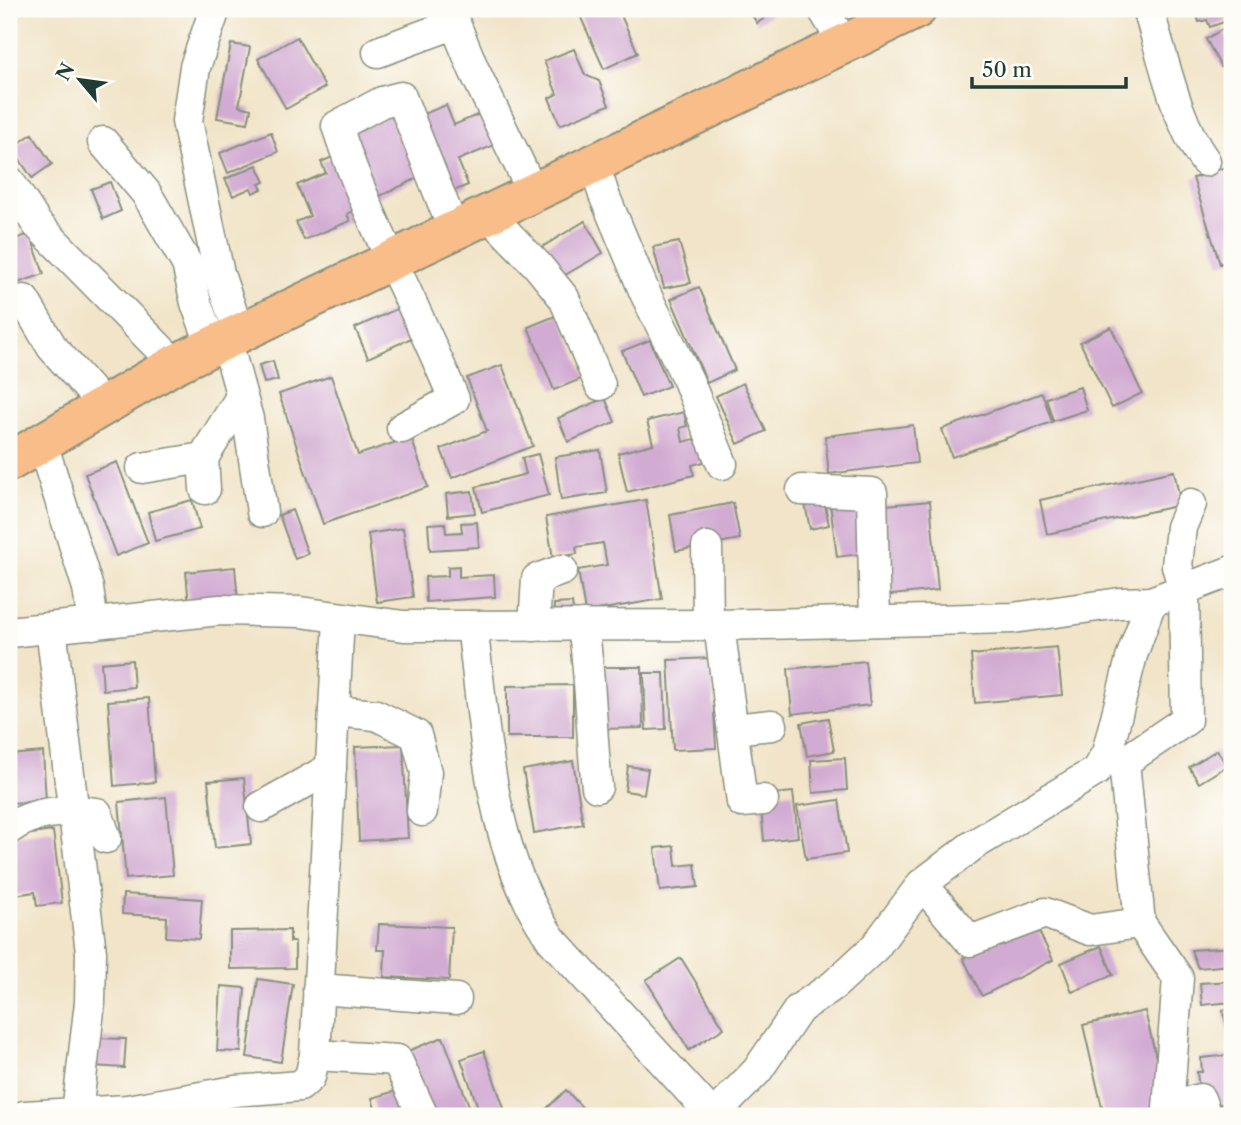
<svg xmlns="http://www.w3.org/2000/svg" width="1241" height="1125" font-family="'Libre Caslon Text',serif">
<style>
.building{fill:#d2abd3}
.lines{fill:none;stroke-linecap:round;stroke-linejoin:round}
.minor-casing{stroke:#88907e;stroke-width:33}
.major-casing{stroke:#88907e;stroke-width:42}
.minor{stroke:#fff;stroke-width:30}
.major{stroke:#f8bd89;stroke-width:38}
</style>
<rect width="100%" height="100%" fill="#fdfcf7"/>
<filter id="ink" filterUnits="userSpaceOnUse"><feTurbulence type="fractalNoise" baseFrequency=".0143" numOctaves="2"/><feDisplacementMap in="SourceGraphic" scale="14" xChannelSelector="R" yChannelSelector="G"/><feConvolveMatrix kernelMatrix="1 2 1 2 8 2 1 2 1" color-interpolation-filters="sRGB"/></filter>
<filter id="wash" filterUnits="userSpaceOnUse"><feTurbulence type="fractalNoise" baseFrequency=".00686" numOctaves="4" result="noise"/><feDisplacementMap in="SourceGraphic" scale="28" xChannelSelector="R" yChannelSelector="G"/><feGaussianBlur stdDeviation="1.57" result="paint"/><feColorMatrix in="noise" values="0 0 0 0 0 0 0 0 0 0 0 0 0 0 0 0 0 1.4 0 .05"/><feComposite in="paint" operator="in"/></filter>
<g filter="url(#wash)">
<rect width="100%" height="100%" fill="#f1e4c8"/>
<g id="blocks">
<g class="building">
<polygon points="577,9 618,9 638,53 604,69"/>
<polygon points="748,9 779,9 757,23"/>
<polygon points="1195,9 1232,9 1232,19 1210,27 1207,20 1199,22"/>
<polygon points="1223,29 1229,42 1232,41 1232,60 1221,67 1206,39"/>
<polygon points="297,37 325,87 286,109 258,59"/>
<polygon points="231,44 250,47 239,106 251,109 248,123 217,118"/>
<polygon points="574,49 585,75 599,81 609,105 560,125 549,98 557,94 544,61"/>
<polygon points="446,105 454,125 484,112 497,144 458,160 468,185 447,194 416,117"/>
<polygon points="388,107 420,177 374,199 341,129"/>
<polygon points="271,132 278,152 228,173 220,153"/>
<polygon points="32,134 52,164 32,178 12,148"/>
<polygon points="339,154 361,207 347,214 350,221 304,240 296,222 310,216 297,185 326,173 321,162"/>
<polygon points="257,165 265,182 259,184 262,189 253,193 251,188 233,196 225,179"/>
<polygon points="1226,167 1232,188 1232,260 1220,264 1193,178"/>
<polygon points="110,182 121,211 103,219 91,189"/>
<polygon points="585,221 603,253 560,278 542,247"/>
<polygon points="30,234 44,274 9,286 9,241"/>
<polygon points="679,242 691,283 664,288 653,247"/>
<polygon points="699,287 735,370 707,383 671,299"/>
<polygon points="403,306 416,336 368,358 355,328"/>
<polygon points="560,314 586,377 554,390 528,327"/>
<polygon points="1111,327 1142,393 1112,408 1080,342"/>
<polygon points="650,340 669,386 641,397 622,351"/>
<polygon points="273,361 278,380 264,383 259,365"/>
<polygon points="502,365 533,446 452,478 441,449 487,431 467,378"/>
<polygon points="331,376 358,455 411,437 428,487 323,524 279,394"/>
<polygon points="743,383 766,431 738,444 716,396"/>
<polygon points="1080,387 1087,410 1053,421 1046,398"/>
<polygon points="1042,393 1052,422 952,457 942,429"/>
<polygon points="605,398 615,422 568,442 558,418"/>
<polygon points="684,412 687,426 680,428 683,442 698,438 704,462 692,465 694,475 627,492 618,453 653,444 647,421"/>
<polygon points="913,425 917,463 829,474 825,436"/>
<polygon points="600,450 607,493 561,500 555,457"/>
<polygon points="538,454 549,495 482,512 476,487 526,474 522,458"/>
<polygon points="117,462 148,543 116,556 85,474"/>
<polygon points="1174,471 1181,505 1047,534 1040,500"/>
<polygon points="472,491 475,513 448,516 446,494"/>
<polygon points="823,495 829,525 810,529 804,499"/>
<polygon points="192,500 200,529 155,541 148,512"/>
<polygon points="646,500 662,599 585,612 578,570 607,565 603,543 576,547 577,554 553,558 546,517"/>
<polygon points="862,500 869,553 837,557 830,504"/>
<polygon points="930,501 938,590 883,596 875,506"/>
<polygon points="733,503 740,539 676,551 670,515"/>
<polygon points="292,510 308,554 295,559 279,515"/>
<polygon points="477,522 479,547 430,550 428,524 445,523 446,533 462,532 461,523"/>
<polygon points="403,528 413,597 377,602 368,534"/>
<polygon points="459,566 459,577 494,575 495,597 426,602 425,577 448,576 448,567"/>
<polygon points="235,567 238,601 189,605 186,572"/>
<polygon points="572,603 573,610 581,610 582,620 554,621 554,604"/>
<polygon points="1057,647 1062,695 975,703 971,655"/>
<polygon points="711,658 716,748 673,750 668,660"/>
<polygon points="132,660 134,687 103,690 101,663"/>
<polygon points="865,661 870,705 792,714 788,669"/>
<polygon points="598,667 642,667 643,728 598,729"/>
<polygon points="644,673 664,673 666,729 646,730"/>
<polygon points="573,685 573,737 507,737 507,686"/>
<polygon points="149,698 155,782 114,786 108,701"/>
<polygon points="828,718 834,751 807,756 801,723"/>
<polygon points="403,745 408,838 359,841 355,747"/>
<polygon points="1217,750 1227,766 1199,783 1189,767"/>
<polygon points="43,752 46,801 9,803 9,755"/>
<polygon points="845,758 847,790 813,793 811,760"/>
<polygon points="573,761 583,824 534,833 523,770"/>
<polygon points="628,766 648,769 644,794 625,791"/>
<polygon points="244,778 251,844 215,848 208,781"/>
<polygon points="793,792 798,837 764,841 761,808 773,794"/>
<polygon points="166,797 173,875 126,879 119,802"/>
<polygon points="839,800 847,853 806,859 797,806"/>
<polygon points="53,831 62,903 37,906 35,892 14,895 9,837"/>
<polygon points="674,846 676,866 695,864 698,887 660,891 655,848"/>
<polygon points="123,894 202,899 199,939 166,937 167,917 122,914"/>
<polygon points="1034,922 1053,960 982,996 963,958"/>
<polygon points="379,924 452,927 449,980 384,977 385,950 377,950"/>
<polygon points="290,930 290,942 295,942 295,968 230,969 230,931"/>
<polygon points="1101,946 1113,975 1072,992 1061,963"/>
<polygon points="1232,947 1232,965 1198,968 1191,950"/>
<polygon points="681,958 724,1028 689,1050 646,980"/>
<polygon points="258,979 293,984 281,1062 247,1057"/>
<polygon points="1232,981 1232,1002 1202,1005 1200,983"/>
<polygon points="221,986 245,988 241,1052 217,1051"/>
<polygon points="1232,1008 1232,1038 1229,1039 1223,1010"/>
<polygon points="1145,1011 1168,1108 1130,1116 1104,1116 1083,1025"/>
<polygon points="443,1037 473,1116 429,1116 405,1052"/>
<polygon points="94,1038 126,1039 124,1068 93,1066"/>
<polygon points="484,1051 504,1108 481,1116 461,1059"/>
<polygon points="1232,1055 1232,1103 1213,1105 1200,1099 1197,1072 1202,1072 1201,1058"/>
<polygon points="402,1089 410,1116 377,1116 372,1098"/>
<polygon points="566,1090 590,1116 539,1116"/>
</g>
</g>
</g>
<g filter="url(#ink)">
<use href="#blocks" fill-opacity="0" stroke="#88907e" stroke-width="2"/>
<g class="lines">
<g class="minor-casing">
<g id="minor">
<polyline points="215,9 195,67 187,121 219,274 239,333"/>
<polyline points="449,9 474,70 533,193"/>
<polyline points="823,9 844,44"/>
<path d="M1148,9C1163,56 1176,122 1205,161"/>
<polyline points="378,52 454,24"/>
<polyline points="103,142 146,193 187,264 196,303 212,346"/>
<polyline points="594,164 604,195 645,293 688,380 722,464"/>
<polyline points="9,181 37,224 175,364"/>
<polyline points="488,214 538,266 564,298 600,385"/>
<polyline points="24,300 52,347 104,406"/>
<polyline points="226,339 248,419 262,512"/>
<path d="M402,428L454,399C417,307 367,220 337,126L382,102L401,97L454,231"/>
<polyline points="42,443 88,588 93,624"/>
<polyline points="203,458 205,489"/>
<polyline points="142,468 203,458 241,397"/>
<polyline points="802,490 872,493 875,621"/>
<polyline points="1191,504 1181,527 1177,566 1184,589 1186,720 1124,762 1140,923 1178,978 1168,1108 1200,1099 1206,1116"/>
<polyline points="707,547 708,625"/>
<path d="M583,625C591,679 591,733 597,787"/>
<polyline points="719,625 742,802 763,800"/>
<path d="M472,626C486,732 488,848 551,939L713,1116"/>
<polyline points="534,626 537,579 562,570"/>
<polyline points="51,628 91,952 90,1002 77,1113"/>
<polyline points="9,632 220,610 300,612 404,626 719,625 1013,618 1120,603 1151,602 1232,571"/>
<polyline points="334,711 376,715 416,735 426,772 422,811"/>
<polyline points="733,729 772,725"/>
<polyline points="261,807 331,768"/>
<path d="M9,829C32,811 69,809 97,813L106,838"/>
<polyline points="922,884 970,941 1045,913 1090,930 1140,923"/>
<polyline points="318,989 456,999"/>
<polyline points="315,1055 397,1060 423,1116"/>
<polyline points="24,1116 127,1110 235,1091 300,1086 310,1077 315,1055 339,619"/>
<polyline points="713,1116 757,1071 799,1009 834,985 875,947 922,884 972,846 1096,771 1107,753 1132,655 1151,602"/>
</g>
</g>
<g class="major-casing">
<polyline id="major" points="9,462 175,364 917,9"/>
</g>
<use href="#minor" class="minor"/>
<use href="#major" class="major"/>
</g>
</g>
<rect width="1241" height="1125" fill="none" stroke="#fdfcf7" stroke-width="35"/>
<g transform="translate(80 80) rotate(299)" stroke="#fdfcf7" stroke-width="5" paint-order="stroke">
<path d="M0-5L12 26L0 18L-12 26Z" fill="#1f3d34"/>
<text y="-10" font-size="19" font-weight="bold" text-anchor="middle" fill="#1f3d34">N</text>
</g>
<path d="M972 77v10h154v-10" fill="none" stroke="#1f3d34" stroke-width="3.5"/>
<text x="982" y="77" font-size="21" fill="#1f3d34" stroke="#fdfcf7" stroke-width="5" paint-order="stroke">50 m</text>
</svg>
